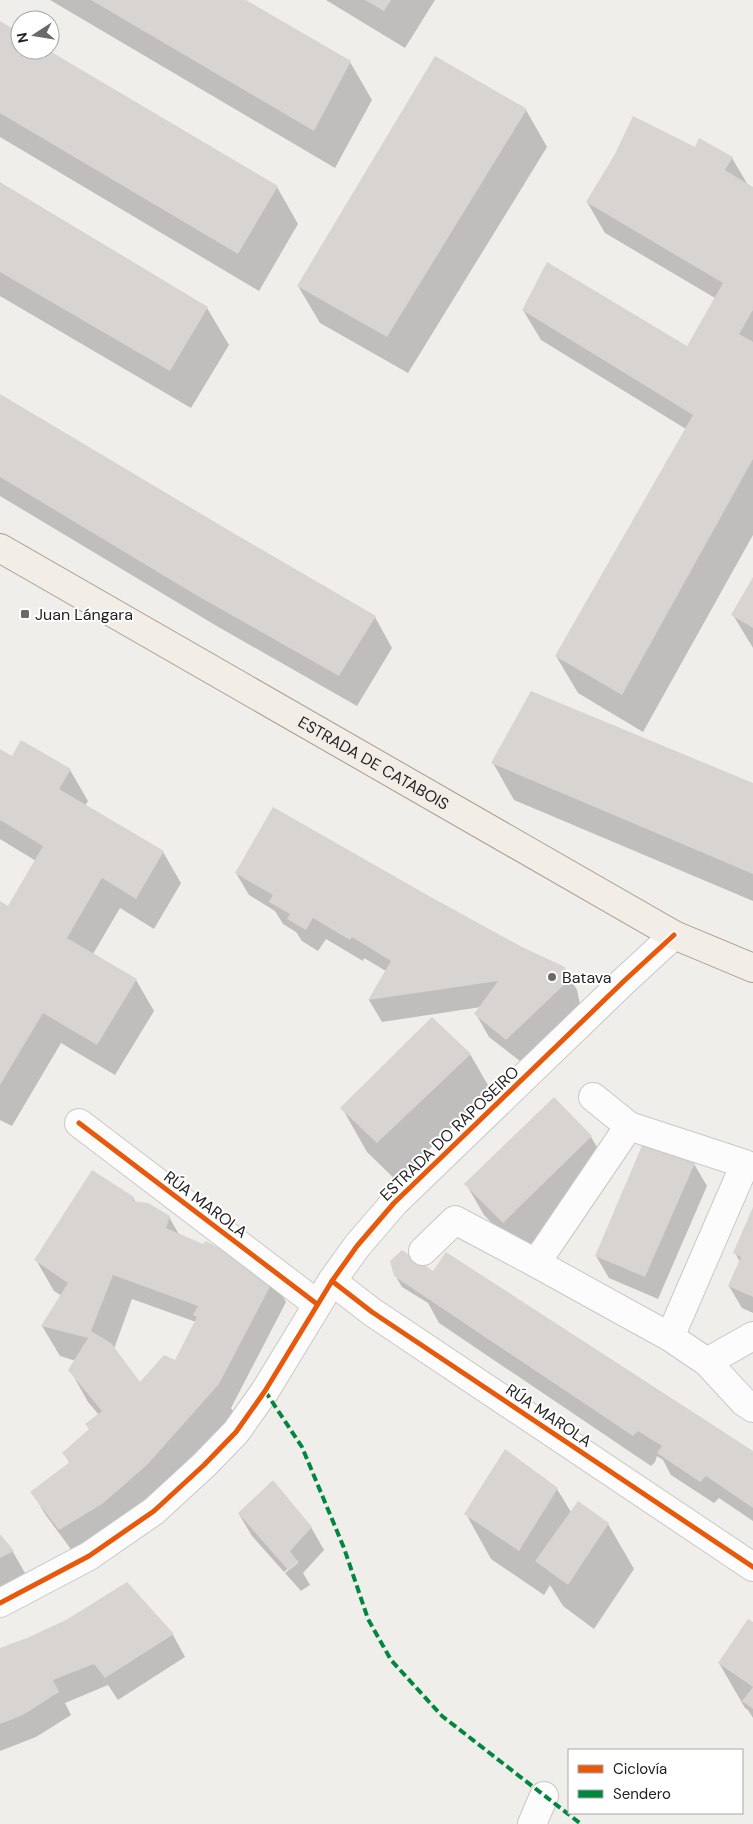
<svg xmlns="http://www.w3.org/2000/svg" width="753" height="1824" font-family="'DM Sans',sans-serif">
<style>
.shadow{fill:#0003;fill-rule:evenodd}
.building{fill:#d7d4d2;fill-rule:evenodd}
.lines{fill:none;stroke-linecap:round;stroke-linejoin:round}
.minor-casing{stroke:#c9c8c7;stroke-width:30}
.major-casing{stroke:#a79c86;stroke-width:30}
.minor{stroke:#fdfcfc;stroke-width:28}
.major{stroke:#f3ede7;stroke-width:28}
.quiet{stroke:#00873e;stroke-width:4;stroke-dasharray:8 4;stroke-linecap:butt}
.cycleway-casing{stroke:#fff;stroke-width:8}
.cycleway{stroke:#e8590c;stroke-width:5}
.poi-dot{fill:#6a6968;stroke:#fff;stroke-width:2}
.labels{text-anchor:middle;stroke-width:4;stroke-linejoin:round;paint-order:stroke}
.poi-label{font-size:16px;fill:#222;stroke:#fff;text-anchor:start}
.street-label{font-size:16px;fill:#222;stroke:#fff}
</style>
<rect width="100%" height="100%" fill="#f0eeeb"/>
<g class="shadow">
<polygon points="50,0 243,0 350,62 372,100 335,168"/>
<polygon points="326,0 435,0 405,48"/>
<polygon points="0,23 20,35 20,50 46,50 277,187 298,224 259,291 0,137"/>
<polygon points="526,110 547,147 408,373 320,323 298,286"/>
<polygon points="696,149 732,158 748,185 753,188 753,535 643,732 578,693 556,656 686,429 541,340 523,310 687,348 715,298 605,233 587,202"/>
<polygon points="0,183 207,308 229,345 191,408 0,296"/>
<polygon points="0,395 234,535 375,617 392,648 357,706 215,625 0,496"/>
<polygon points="753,580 753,648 733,615"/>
<polygon points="0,750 13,758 70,770 88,801 85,806 163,852 181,883 154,929 120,908 93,954 136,980 154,1011 115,1075 61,1043 12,1126 0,1120 0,903 8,907 36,861 0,839"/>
<polygon points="493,763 753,785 753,901 514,800"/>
<polygon points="236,873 521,948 564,968 577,990 580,1004 520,1061 489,1037 476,1014 481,1007 382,1022 369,1000 386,971 364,958 363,961 326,939 318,951 302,941 296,932 283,924 275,911 249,895"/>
<polygon points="470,1054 496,1099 403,1187 367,1152 342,1108"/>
<polygon points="591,1137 609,1167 521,1253 484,1215 466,1184"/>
<polygon points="694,1164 707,1186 658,1299 609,1278 596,1256"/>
<path d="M133,1197L136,1203L169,1217L180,1236L273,1280L286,1302L231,1408L236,1416L166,1495L159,1488L115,1526L73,1552L45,1514L32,1492L70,1464L64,1453L90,1430L99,1415L88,1402L70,1370L76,1361L60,1356L42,1326L62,1296L54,1291L36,1260ZM132,1299L196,1322L179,1365L140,1384L114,1349Z"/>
<polygon points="753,1210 753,1313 742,1308 729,1286 740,1262 735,1253"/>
<polygon points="432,1272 753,1453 753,1521 719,1498 714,1503 671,1475 663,1460 657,1456 655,1462 651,1466 439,1323 428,1303 402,1287 395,1275"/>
<polygon points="505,1451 557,1489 571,1512 608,1524 634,1569 594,1629 563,1606 550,1585 544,1595 491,1559 466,1514"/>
<polygon points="239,1514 311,1527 324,1550 303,1573 310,1585 301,1591 285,1573 298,1563 298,1560 284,1572 252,1536"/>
<polygon points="0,1536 13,1552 25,1573 0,1587"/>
<polygon points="753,1624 753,1718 748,1710 745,1708 719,1663"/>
<polygon points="173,1635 185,1657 118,1700 108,1685 65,1703 71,1715 36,1737 0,1751 0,1649"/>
</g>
<g class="building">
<polygon points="91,0 246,0 351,61 314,131"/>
<polygon points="365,0 391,0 384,11"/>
<polygon points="0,21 20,33 20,50 48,50 278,186 238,254 0,113"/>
<polygon points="435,56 527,109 387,337 297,286"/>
<polygon points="633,116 695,147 699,138 733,157 725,170 753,187 753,310 739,334 753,342 753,459 622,695 555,656 693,415 522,310 547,262 687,346 723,283 586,202 615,154"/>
<polygon points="0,182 208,307 170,371 0,272"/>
<polygon points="0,394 235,534 376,616 339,676 196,595 0,477"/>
<polygon points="753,577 753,628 731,615"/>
<polygon points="531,691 753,783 753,874 491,763"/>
<polygon points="21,740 71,769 59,789 164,851 136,899 102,878 67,938 137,979 97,1045 43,1013 0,1085 0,901 8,906 43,846 0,820 0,749 12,756"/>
<polygon points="273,807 429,896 522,947 565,967 568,981 506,1040 474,1014 498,981 368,1000 391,961 352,937 350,940 313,918 306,930 287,919 290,914 269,902 273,895 235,873"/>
<polygon points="432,1017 471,1054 377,1143 340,1108"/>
<polygon points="554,1097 592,1136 503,1223 464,1184"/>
<polygon points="644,1141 695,1163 645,1277 595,1256"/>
<path d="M92,1170L134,1197L133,1201L148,1203L170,1216L166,1228L203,1244L206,1241L274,1279L219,1384L147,1465L102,1504L59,1530L30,1492L70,1462L62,1453L89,1429L85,1424L102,1411L68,1370L88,1338L41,1326L68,1283L34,1260ZM113,1275L198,1306L193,1315L197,1317L175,1360L164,1355L140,1382L111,1343L91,1331Z"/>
<polygon points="753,1207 753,1297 728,1286 741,1257 733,1253"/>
<polygon points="402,1250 433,1271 446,1252 753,1451 753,1508 706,1476 700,1482 657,1453 662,1446 638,1431 633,1436 394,1276 390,1261"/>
<polygon points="505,1449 558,1488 519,1551 464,1514"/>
<polygon points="273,1480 312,1527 290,1551 298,1562 288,1570 238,1513"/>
<polygon points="578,1501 609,1523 568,1585 535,1561"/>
<polygon points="0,1534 14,1551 0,1558"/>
<polygon points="127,1582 174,1634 105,1678 94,1664 53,1680 59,1692 23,1715 0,1724 0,1648 27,1638 66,1620"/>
<polygon points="748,1619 753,1622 753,1709 742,1701 753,1687 718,1663"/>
</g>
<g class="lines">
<g class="minor-casing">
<g id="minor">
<polyline points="593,1097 629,1126 536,1263 670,1337 707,1362"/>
<polyline points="79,1123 317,1304"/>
<polyline points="629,1126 745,1164 670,1337"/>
<polyline points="423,1251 455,1220 536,1263"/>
<polyline points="332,1281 372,1312 753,1567"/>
<polyline points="753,1336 707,1362 744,1402 753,1408"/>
<polyline points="0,1603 89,1556 154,1511 204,1465 236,1432 265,1391 332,1281 357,1246 394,1203 624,981 674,935"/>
<polyline points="532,1824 544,1796"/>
</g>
</g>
<g class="major-casing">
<g id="major">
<path id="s1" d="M0,548L674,935L753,968"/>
</g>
</g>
<use href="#minor" class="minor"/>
<use href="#major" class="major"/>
<polyline class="quiet" points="265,1391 302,1447 344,1548 368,1619 391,1660 442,1716 581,1824"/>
<g class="cycleway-casing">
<g id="cycleway">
<polyline points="79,1123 317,1304"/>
<polyline points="332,1281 372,1312 753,1567"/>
<polyline points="0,1603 89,1556 154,1511 204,1465 236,1432 265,1391 332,1281 357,1246 394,1203 624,981 674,935"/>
</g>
</g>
<use href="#cycleway" class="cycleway"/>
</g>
<g class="poi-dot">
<rect x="20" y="609" width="10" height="10" rx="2.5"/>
<circle cx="552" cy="977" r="5"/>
</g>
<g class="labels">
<g class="poi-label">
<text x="35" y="620">Juan Lángara</text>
<text x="562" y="983">Batava</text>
</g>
<g class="street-label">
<text dy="6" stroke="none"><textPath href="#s1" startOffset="431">ESTRADA DE CATABOIS</textPath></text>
<text transform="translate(449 1133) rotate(-44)" y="6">ESTRADA DO RAPOSEIRO</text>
<text transform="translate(206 1204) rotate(37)" y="6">RÚA MAROLA</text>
<text transform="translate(549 1415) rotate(34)" y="6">RÚA MAROLA</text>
</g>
</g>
<rect x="568" y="1749" width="175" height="65" fill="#ffffff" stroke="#a7a7a7"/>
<rect x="578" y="1765" width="25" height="8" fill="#e8590c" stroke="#a7a7a7"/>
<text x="613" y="1774" font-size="15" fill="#222222">Ciclovía</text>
<rect x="578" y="1790" width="25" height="8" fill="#00873e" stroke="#a7a7a7"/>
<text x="613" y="1799" font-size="15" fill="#222222">Sendero</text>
<g transform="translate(35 35) rotate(258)"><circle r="24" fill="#ffffff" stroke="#a7a7a7"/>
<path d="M0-4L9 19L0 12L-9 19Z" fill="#6a6968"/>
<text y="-8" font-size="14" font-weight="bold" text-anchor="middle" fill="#222222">N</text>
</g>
</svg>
